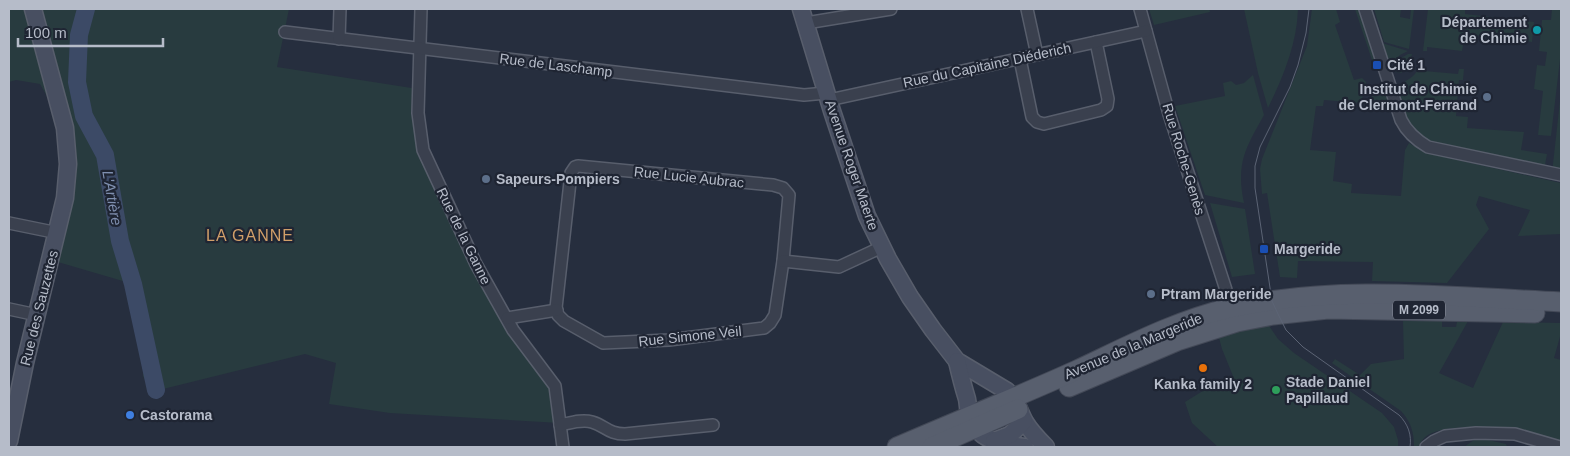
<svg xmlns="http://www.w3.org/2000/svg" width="1570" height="456" font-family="Arial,sans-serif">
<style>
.green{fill:#283b3f}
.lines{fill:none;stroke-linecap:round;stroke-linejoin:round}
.river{stroke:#3c4a66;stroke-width:18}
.street-casing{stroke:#585e6c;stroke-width:14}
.secondary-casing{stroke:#585e6c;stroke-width:19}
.primary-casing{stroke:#434957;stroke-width:21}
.street{stroke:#3a404e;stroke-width:11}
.secondary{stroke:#484f61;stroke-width:16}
.primary{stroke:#585f6e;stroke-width:19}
.tram{stroke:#5c6475;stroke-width:1}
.culture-dot{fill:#0f9aa8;stroke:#1f2533;stroke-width:2}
.transit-dot{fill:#1a4fb4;stroke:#1f2533;stroke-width:2}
.service-dot{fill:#5c6f8a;stroke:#1f2533;stroke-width:2}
.food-dot{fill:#e8710a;stroke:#1f2533;stroke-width:2}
.leisure-dot{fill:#2e9e5b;stroke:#1f2533;stroke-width:2}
.shop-dot{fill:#3f7fe0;stroke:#1f2533;stroke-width:2}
.labels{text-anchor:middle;stroke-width:4.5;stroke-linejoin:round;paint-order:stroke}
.shield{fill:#1f2533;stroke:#898f9c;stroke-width:1}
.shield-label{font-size:12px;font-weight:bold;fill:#b6bcc9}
.poi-label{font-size:14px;font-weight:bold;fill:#b6bcc9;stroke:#1f2533;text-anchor:start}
.street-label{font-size:14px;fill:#b6bcc9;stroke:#1f2533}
.water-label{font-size:15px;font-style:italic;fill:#7f8faf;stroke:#1f2533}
.quarter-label{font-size:16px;letter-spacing:1px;fill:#d19f69;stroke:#1f2533}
</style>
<rect width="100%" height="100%" fill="#262e3e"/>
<g class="green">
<polygon points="9,9 289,9 277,67 418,89 423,151 476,264 555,386 560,423 390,413 329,404 336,363 305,354 151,392 143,376 143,327 133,284 51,260 65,128 40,84 16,80 9,82"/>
<polygon points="1149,9 1209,9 1210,12 1154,25"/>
<path d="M1244,9H1298C1297,44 1283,77 1268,108L1258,73Z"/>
<polygon points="1312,9 1336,9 1340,22 1335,25 1354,80 1362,78 1366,82 1361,103 1324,100 1323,106 1316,106 1310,150 1336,152 1333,181 1352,184 1351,193 1401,196 1405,150 1409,143 1426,153 1561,183 1561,234 1518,236 1530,210 1479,196 1476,205 1489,229 1447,283 1372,281 1373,262 1298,261 1297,278 1280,277 1267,193 1262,194 1260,169 1262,159 1307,46"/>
<polygon points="1355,9 1359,9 1377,65 1374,66"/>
<polygon points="1374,9 1401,9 1400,17 1410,19 1411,9 1414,9 1409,49 1384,42"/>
<polygon points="1428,9 1465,9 1465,14 1534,22 1532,42 1465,34 1462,51 1427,47 1427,51 1423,51"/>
<polygon points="1552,9 1561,9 1561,51 1551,136 1538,135 1543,91 1534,89 1537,65 1545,66 1547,52 1539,51 1542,20 1551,20"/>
<polygon points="1382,43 1408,51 1400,55 1389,67"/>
<polygon points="1408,54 1412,54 1408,68 1401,73 1391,71 1401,58"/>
<path d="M1424,65V71L1458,74L1459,69H1464L1463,80H1459L1456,116L1468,117L1467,128L1524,132L1521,150L1547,154L1545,165L1542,166L1435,143C1409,135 1407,116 1398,94C1398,83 1406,82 1413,76C1417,72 1418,68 1424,65Z"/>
<path d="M1253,75L1264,115C1245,149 1236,163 1244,203L1205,195L1175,106L1225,96L1223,83L1231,81L1236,85L1244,83Z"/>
<path d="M1376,89C1388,91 1389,101 1393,111L1369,110L1373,91Z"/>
<polygon points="1561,92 1561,172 1553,168 1553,164"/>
<polygon points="1210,203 1245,209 1255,274 1232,277"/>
<path d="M1403,321H1442V327H1456L1457,322L1468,321L1439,373L1473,388L1503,322L1561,323V333L1554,358L1561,360V444C1526,436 1461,417 1428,435C1423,438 1421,442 1419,447H1414C1414,432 1411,422 1401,411L1332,363L1335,359L1360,375L1371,364L1404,359Z"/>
<polygon points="1267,323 1278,339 1294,353 1382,413 1394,427 1398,440 1398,447 1218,447 1192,423 1185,402 1214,384 1233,376 1222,349 1218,334"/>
<polygon points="1474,440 1488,440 1506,444 1507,447 1464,447"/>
</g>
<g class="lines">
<polyline class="river" points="86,9 79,35 77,82 84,116 105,155 120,241 133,284 156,390"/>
<g class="street-casing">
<g id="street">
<polyline points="421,9 418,113 423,150 476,264 513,330 555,386 563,447"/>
<polyline points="1027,9 1037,55"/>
<polyline points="1140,9 1169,114 1227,293 1229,308 1227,313"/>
<path d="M1365,9L1401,120C1407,132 1416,140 1428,147L1561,175"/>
<polyline points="806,23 891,9"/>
<polyline points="285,32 804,95 826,93"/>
<polyline points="339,39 340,9"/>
<polyline points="1020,59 1032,117 1037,122 1044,124 1101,110 1107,106 1108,99 1096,42"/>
<polyline points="829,100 1146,31"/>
<polygon points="578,166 773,185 783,188 789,195 783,261 775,315 770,323 764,328 669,340 603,343 564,321 558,315 556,308 571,173 575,167"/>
<polyline points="9,223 58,233"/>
<polyline points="783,261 839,267 882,247"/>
<polyline points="9,309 37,315"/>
<polyline points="507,318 557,310"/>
<path d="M560,425C570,423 582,419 592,422C606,426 608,434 625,434L713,425"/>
<polyline points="1426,447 1434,441 1445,436 1476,433 1515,434 1560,447"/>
</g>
</g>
<g class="secondary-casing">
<g id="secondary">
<path d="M801,9L832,111L867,216L888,259L910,297L933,330L957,361L1007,391C1017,401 1019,411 1025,422C1031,432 1038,439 1046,447"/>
<path d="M957,361C960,374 963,386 967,399C968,404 968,409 969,414C976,441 1002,444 1025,447"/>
<polyline points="9,441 25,363 65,198 68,164 65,128 33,9"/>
<polyline points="994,441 1010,435 1024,421"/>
</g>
</g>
<g class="primary-casing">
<g id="primary">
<polyline points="1069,387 1177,341 1237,322 1273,315 1328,309 1535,313"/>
<path d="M897,447C957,421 1017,397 1077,370C1126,347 1177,320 1230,308C1339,284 1451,297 1561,302"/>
<polyline points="932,447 1018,409"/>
</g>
</g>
<use href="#street" class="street"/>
<use href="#secondary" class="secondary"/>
<use href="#primary" class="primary"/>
<path class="tram" d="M1309,9L1306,33L1298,65L1290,87L1260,147L1255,166V188L1272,301L1278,314L1286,330L1303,347L1399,415C1408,424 1412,435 1410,447"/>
</g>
<circle class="culture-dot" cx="1537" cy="30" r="5"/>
<g class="transit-dot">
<rect x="1372" y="60" width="10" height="10" rx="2.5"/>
<rect x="1259" y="244" width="10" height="10" rx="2.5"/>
</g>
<g class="service-dot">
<circle cx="1487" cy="97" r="5"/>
<circle cx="486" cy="179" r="5"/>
<circle cx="1151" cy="294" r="5"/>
</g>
<circle class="food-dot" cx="1203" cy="368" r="5"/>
<circle class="leisure-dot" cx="1276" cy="390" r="5"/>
<circle class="shop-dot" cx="130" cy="415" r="5"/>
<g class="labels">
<rect class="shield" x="1393" y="300.5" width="52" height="19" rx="4"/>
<g class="shield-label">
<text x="1419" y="314">M 2099</text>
</g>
<g class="poi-label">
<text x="1527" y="27" text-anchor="end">Département<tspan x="1527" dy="16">de Chimie</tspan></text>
<text x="1387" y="70">Cité 1</text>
<text x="1477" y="94" text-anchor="end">Institut de Chimie<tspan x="1477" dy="16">de Clermont-Ferrand</tspan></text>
<text x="496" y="184">Sapeurs-Pompiers</text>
<text x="1274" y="254">Margeride</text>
<text x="1161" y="299">Ptram Margeride</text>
<text x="1286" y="387">Stade Daniel<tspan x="1286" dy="16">Papillaud</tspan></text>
<text x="1203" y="389" text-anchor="middle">Kanka family 2</text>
<text x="140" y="420">Castorama</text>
</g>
<g class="street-label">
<text transform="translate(556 65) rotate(7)" y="5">Rue de Laschamp</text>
<text transform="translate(987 65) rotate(-12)" y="5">Rue du Capitaine Diéderich</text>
<text transform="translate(1184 159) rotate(73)" y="5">Rue Roche-Genès</text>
<text transform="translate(852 165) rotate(71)" y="5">Avenue Roger Maerte</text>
<text transform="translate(689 177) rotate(6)" y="5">Rue Lucie Aubrac</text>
<text transform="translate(464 236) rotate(64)" y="5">Rue de la Ganne</text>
<text transform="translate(39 308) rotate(-76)" y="5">Rue des Sauzettes</text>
<text transform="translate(690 336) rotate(-6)" y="5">Rue Simone Veil</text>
<text transform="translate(1133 346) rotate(-23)" y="5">Avenue de la Margeride</text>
</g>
<g class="water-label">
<text transform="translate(112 198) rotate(80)" y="5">L'Artière</text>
</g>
<g class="quarter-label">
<text x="250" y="241">LA GANNE</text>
</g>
</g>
<rect width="1570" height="456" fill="none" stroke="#b6bcc9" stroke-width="20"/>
<path d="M18 38v8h145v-8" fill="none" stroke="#b6bcc9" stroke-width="2.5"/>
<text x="25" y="38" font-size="15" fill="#b6bcc9" stroke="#1f2533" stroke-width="4" paint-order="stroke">100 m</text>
</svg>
